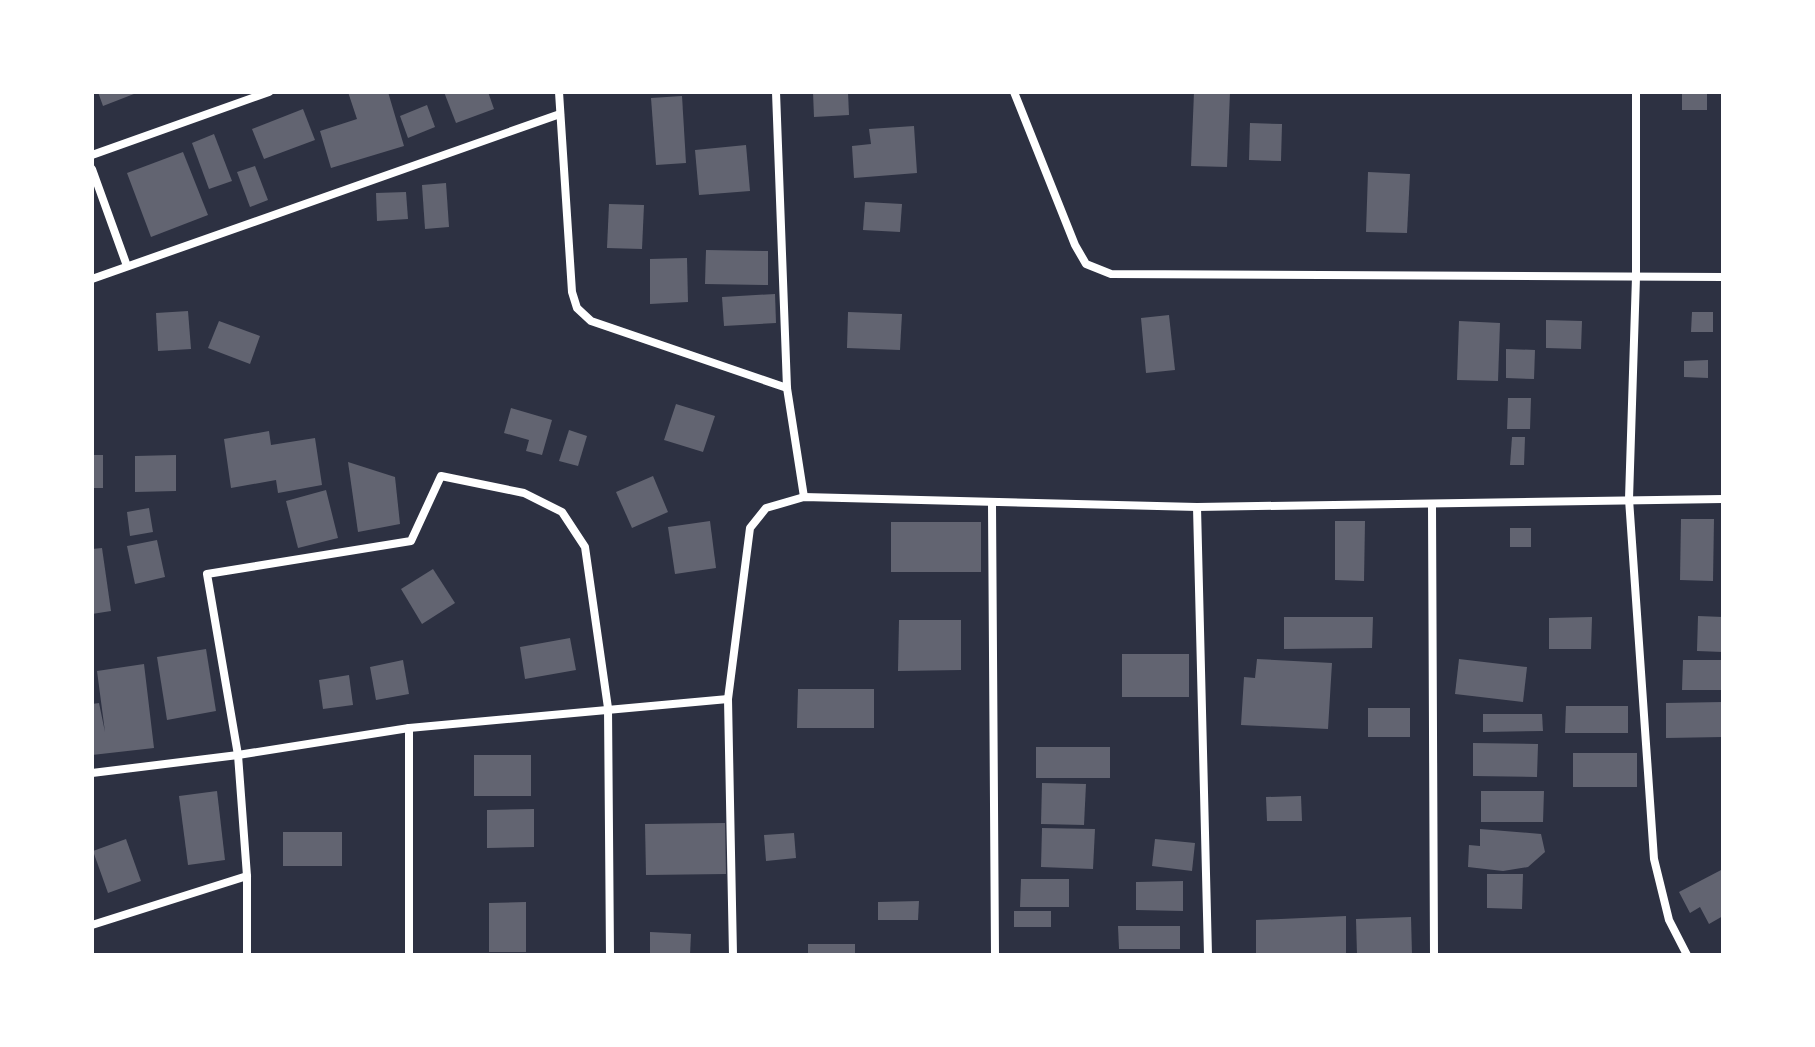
<svg xmlns="http://www.w3.org/2000/svg" width="1815" height="1047" font-family="'DM Sans',sans-serif">
<style>
.building{fill:#626471}
.lines{fill:none;stroke-linecap:round;stroke-linejoin:round}
.minor{stroke:#fff;stroke-width:8}
</style>
<rect width="100%" height="100%" fill="#2d3142"/>
<g class="building">
<polygon points="98,92 139,92 103,106"/>
<polygon points="348,92 388,92 404,146 331,168 320,131 357,119"/>
<polygon points="444,92 488,92 494,109 456,123"/>
<polygon points="813,92 848,92 849,115 814,117"/>
<polygon points="1194,92 1230,92 1227,167 1191,166"/>
<rect x="1682" y="92" width="25" height="18"/>
<polygon points="682,96 686,163 656,165 651,98"/>
<polygon points="427,105 435,127 408,138 400,116"/>
<polygon points="303,109 315,140 264,159 252,129"/>
<polygon points="1250,123 1282,124 1281,161 1249,160"/>
<polygon points="914,126 917,173 854,178 852,146 871,144 869,129"/>
<polygon points="214,134 232,181 209,189 192,143"/>
<polygon points="746,145 750,191 699,195 695,150"/>
<polygon points="183,152 208,215 151,237 127,173"/>
<polygon points="255,166 268,200 250,207 237,172"/>
<polygon points="1368,172 1410,174 1407,233 1366,232"/>
<polygon points="446,183 449,227 425,229 422,185"/>
<polygon points="406,192 408,219 377,221 376,193"/>
<polygon points="865,202 902,204 900,232 863,230"/>
<polygon points="609,204 644,205 642,249 607,248"/>
<polygon points="706,250 768,251 768,285 705,284"/>
<polygon points="687,258 688,302 650,304 650,259"/>
<polygon points="775,294 776,323 724,326 722,297"/>
<polygon points="188,311 191,349 158,351 156,313"/>
<polygon points="848,312 902,314 900,350 847,348"/>
<polygon points="1692,312 1713,312 1713,332 1691,332"/>
<polygon points="1169,315 1175,370 1146,373 1141,318"/>
<polygon points="1546,320 1582,321 1581,349 1546,348"/>
<polygon points="219,321 260,336 250,364 208,348"/>
<polygon points="1459,321 1500,323 1498,381 1457,380"/>
<polygon points="1506,349 1535,350 1534,379 1506,378"/>
<polygon points="1708,360 1708,378 1684,377 1684,361"/>
<polygon points="1508,398 1531,398 1530,429 1507,429"/>
<polygon points="676,404 715,416 703,452 664,440"/>
<polygon points="511,408 552,420 542,455 526,451 529,440 504,433"/>
<polygon points="569,430 587,436 578,466 559,461"/>
<polygon points="269,431 271,445 315,438 322,485 278,493 276,480 231,488 224,439"/>
<polygon points="1512,437 1525,437 1524,465 1510,465"/>
<rect x="92" y="455" width="11" height="33"/>
<polygon points="176,455 176,491 135,492 135,456"/>
<polygon points="348,462 395,477 400,524 358,532"/>
<polygon points="653,476 668,512 632,528 616,492"/>
<polygon points="326,490 338,538 298,548 286,501"/>
<polygon points="149,508 153,532 130,536 127,512"/>
<polygon points="1681,519 1714,519 1713,581 1680,580"/>
<polygon points="710,521 716,568 675,574 668,527"/>
<polygon points="1335,521 1365,521 1364,581 1335,580"/>
<rect x="891" y="522" width="90" height="50"/>
<rect x="1510" y="528" width="21" height="19"/>
<polygon points="157,540 165,577 135,584 127,546"/>
<polygon points="102,548 111,611 92,614 92,549"/>
<polygon points="433,569 455,603 422,624 401,589"/>
<polygon points="1698,616 1723,617 1723,652 1697,651"/>
<polygon points="1284,617 1373,617 1372,648 1284,649"/>
<polygon points="1592,617 1591,649 1549,649 1549,618"/>
<polygon points="899,620 961,620 961,670 898,671"/>
<polygon points="570,638 576,670 525,679 520,647"/>
<polygon points="206,649 216,711 167,720 157,657"/>
<rect x="1122" y="654" width="67" height="43"/>
<polygon points="1257,659 1332,663 1328,729 1241,725 1244,677 1255,678"/>
<polygon points="1459,659 1527,667 1523,702 1455,694"/>
<polygon points="403,660 409,694 376,700 370,667"/>
<polygon points="1683,660 1723,660 1723,690 1682,690"/>
<polygon points="144,664 154,748 92,755 92,704 99,703 105,732 97,671"/>
<polygon points="349,675 353,705 323,709 319,680"/>
<polygon points="798,689 874,689 874,728 797,728"/>
<polygon points="1723,702 1723,737 1666,738 1666,703"/>
<polygon points="1566,706 1628,706 1628,733 1565,733"/>
<rect x="1368" y="708" width="42" height="29"/>
<polygon points="1483,714 1542,714 1543,731 1483,732"/>
<polygon points="1473,743 1538,744 1537,777 1473,776"/>
<rect x="1036" y="747" width="74" height="31"/>
<rect x="1573" y="753" width="64" height="34"/>
<rect x="474" y="755" width="57" height="41"/>
<polygon points="1042,783 1086,784 1084,825 1041,824"/>
<polygon points="217,791 225,860 188,865 179,796"/>
<polygon points="1481,791 1544,791 1543,822 1481,822"/>
<polygon points="1301,796 1302,821 1267,821 1266,797"/>
<polygon points="534,809 534,847 487,848 487,810"/>
<polygon points="725,823 726,874 646,875 645,824"/>
<polygon points="1042,828 1095,829 1093,869 1041,867"/>
<polygon points="1480,829 1541,834 1545,852 1528,867 1503,871 1468,867 1469,845 1480,846"/>
<rect x="283" y="832" width="59" height="34"/>
<polygon points="794,833 796,858 766,861 764,835"/>
<polygon points="126,839 141,881 108,893 93,851"/>
<polygon points="1155,839 1195,843 1192,871 1152,866"/>
<polygon points="1723,869 1723,916 1709,924 1700,907 1690,913 1679,892"/>
<polygon points="1487,874 1523,874 1522,909 1487,908"/>
<polygon points="1021,879 1069,879 1069,907 1020,907"/>
<polygon points="1183,881 1183,911 1136,910 1136,882"/>
<polygon points="919,901 918,920 878,920 878,902"/>
<polygon points="526,902 526,952 489,952 489,903"/>
<rect x="1014" y="911" width="37" height="16"/>
<polygon points="1346,916 1346,955 1256,955 1256,920"/>
<polygon points="1411,917 1412,955 1357,955 1356,919"/>
<polygon points="1118,926 1180,926 1180,949 1119,949"/>
<polygon points="650,932 691,934 690,955 650,955"/>
<rect x="808" y="944" width="47" height="11"/>
</g>
<g class="lines">
<g class="minor">
<polyline points="559,92 572,292 577,308 591,321 787,388"/>
<polyline points="776,92 787,388 804,497"/>
<polyline points="1014,92 1075,245 1086,264 1111,274 1723,277"/>
<polyline points="1636,92 1636,277 1629,499 1654,859 1669,920 1687,955"/>
<polyline points="92,155 269,92"/>
<polyline points="92,169 127,266"/>
<polyline points="92,279 560,114"/>
<polyline points="992,504 995,955"/>
<polyline points="1432,505 1434,955"/>
<polyline points="1197,507 1208,955"/>
<polyline points="92,773 238,755 409,728 728,699"/>
<polyline points="92,925 247,876"/>
<polyline points="247,955 247,876 238,755 207,574 411,541 441,476 524,493 562,512 585,547 608,708 610,955"/>
<polyline points="409,955 409,728"/>
<polyline points="733,955 728,699 750,528 766,508 804,497 1197,507 1723,499"/>
</g>
</g>
<rect width="1815" height="1047" fill="none" stroke="#ffffff" stroke-width="188"/>
</svg>
